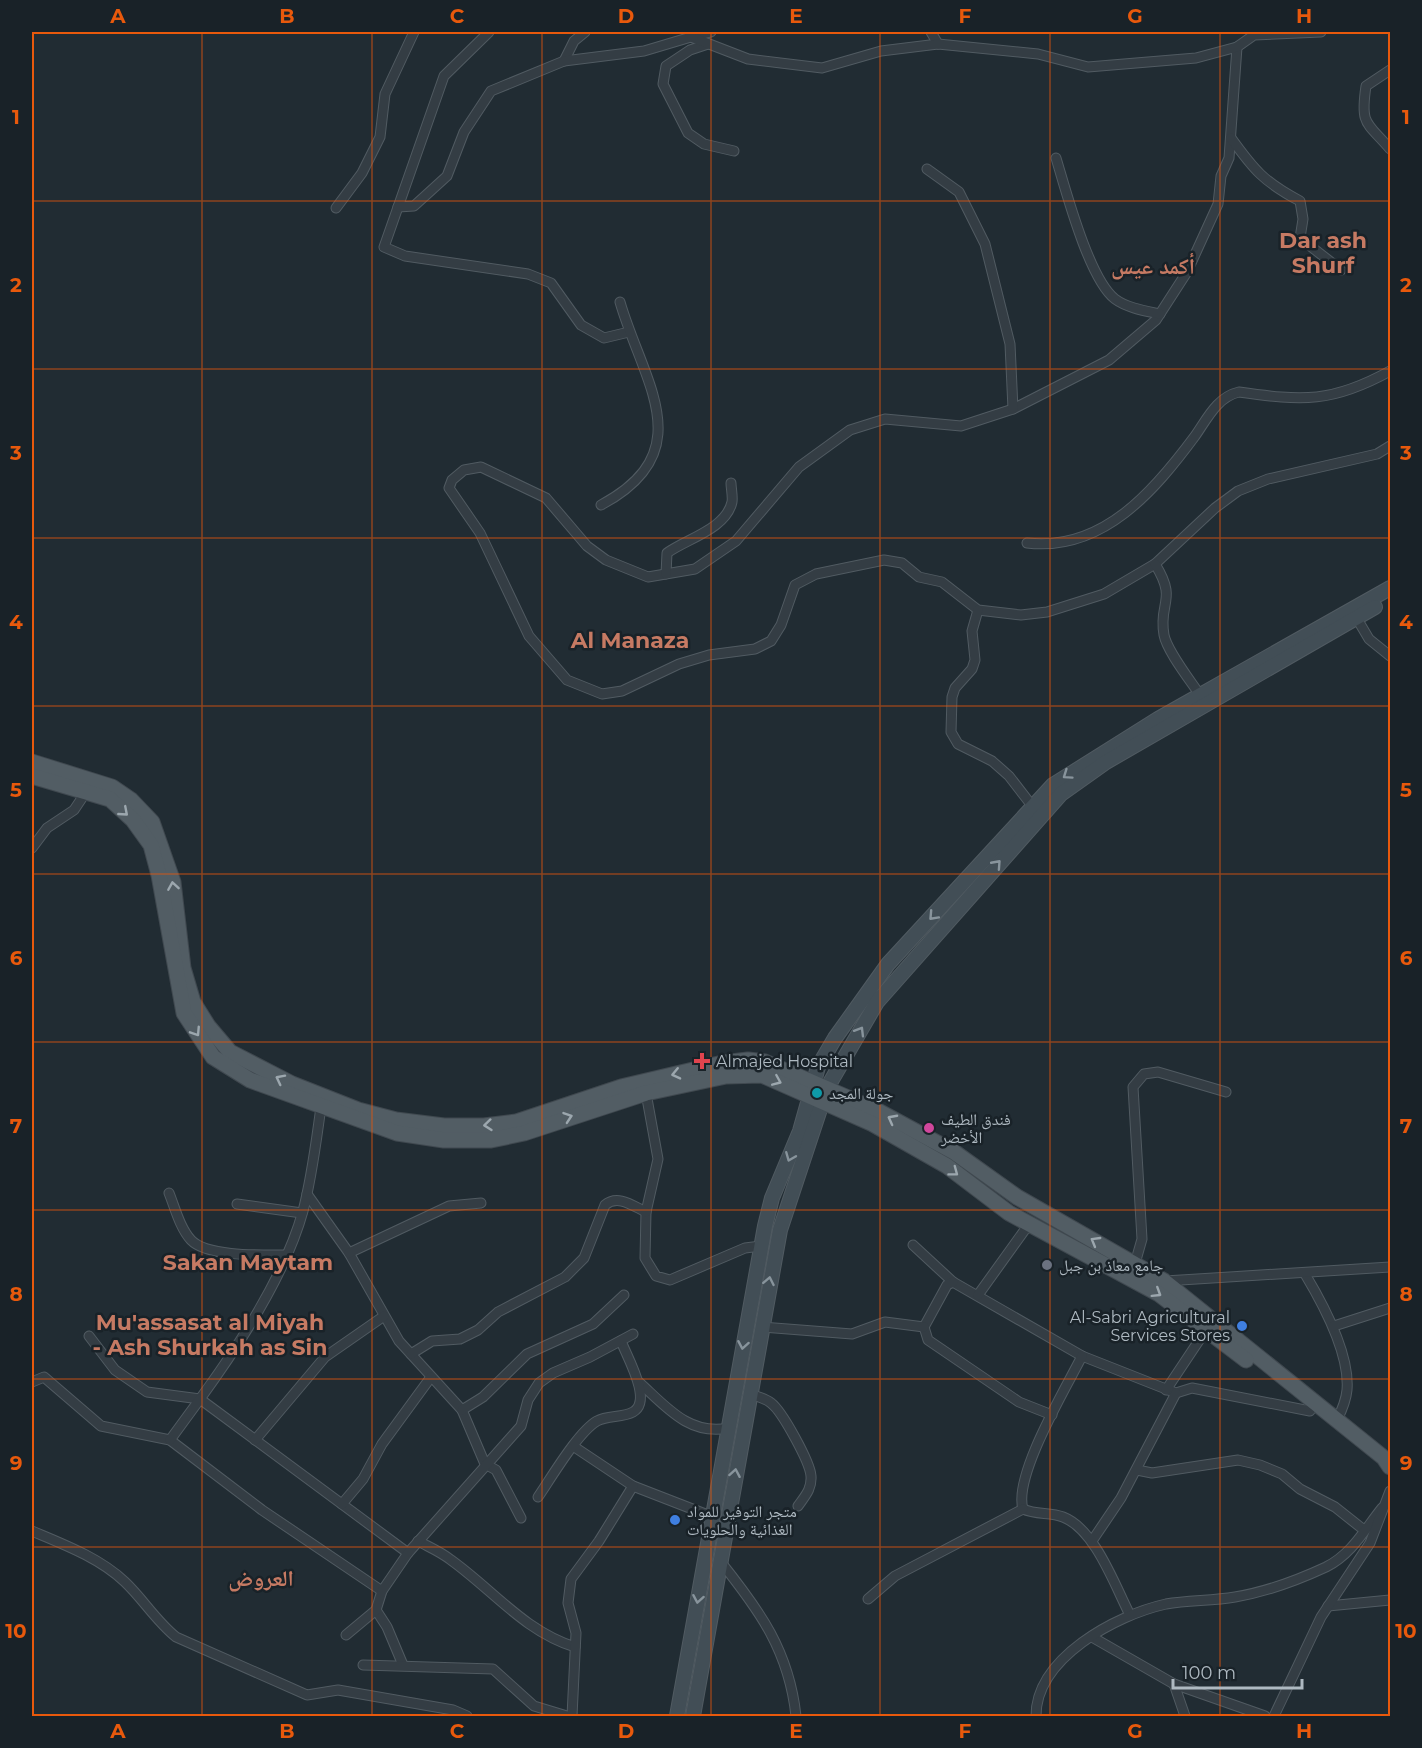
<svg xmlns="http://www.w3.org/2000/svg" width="1422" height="1748" font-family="Montserrat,'Noto Naskh Arabic',sans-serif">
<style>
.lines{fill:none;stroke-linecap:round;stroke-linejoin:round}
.street-casing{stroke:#515b62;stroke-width:11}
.secondary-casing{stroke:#515b62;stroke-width:16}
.primary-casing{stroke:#404950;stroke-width:17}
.street{stroke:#343d44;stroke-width:9}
.secondary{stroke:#424e56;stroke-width:14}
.primary{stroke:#525d64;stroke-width:15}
.oneway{stroke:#88949c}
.oneway2{stroke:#9ca7ae}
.grid{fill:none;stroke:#e8590c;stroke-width:1.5;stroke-opacity:0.55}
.health-dot{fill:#e0444e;stroke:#192228;stroke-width:2}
.culture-dot{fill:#0f9aa8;stroke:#192228;stroke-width:2}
.hotel-dot{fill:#d1479c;stroke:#192228;stroke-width:2}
.worship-dot{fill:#6b7280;stroke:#192228;stroke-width:2}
.shop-dot{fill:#3f7fe0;stroke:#192228;stroke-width:2}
.labels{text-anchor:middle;stroke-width:5;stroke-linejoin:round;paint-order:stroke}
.poi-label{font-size:16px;fill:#aeb9c1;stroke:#192228;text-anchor:start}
.district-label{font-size:22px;font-weight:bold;fill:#c67a63;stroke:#192228}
.neatline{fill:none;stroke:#e8590c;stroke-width:2}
.grid-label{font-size:20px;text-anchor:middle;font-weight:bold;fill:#e8590c}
</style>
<rect width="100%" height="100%" fill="#212c33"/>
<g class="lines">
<g class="street-casing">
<g id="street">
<polyline points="489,32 444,76 384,247 405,256 528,274 551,283 581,325 604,338 629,332"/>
<polyline points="931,32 938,44"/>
<polyline points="691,37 711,32"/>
<polyline points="708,44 690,50 666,66 663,84 688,133 704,144 734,151"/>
<polyline points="1237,47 1229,158 1221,176 1218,204 1187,272 1156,320 1109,360 1013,409 961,426 885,419 850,430 799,467 736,541 695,569 648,577 606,560 587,546 546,498 481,467 464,470 452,480 449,488 480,533 529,636 567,680 602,694 622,691 679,664 709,655 755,649 771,641 781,625 795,585 816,574 884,560 902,563 919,577 942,582 978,610 1021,615 1047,612 1104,594 1155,564 1215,508 1238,491 1268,479 1377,454 1390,446"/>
<polyline points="564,61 574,41 585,32"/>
<path d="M1390,70L1366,86C1360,126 1367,122 1390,149"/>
<path d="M1231,138C1254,170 1264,182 1300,201L1303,219L1300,238L1341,270"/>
<path d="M1056,158C1066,191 1089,279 1115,299C1127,308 1146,311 1160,314"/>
<polyline points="927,169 959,192 985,244 1010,344 1013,409"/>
<polyline points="398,207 414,206 447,176 464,132 491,91 564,61 644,51 691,37 748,59 822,68 881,51 938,44 1038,54 1088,67 1196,58 1237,47 1254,35 1321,32"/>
<polyline points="336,208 362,173 380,137 385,94 414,32"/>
<path d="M601,505C702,451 643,382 620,302"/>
<path d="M1027,543C1103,552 1155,490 1195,436C1207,419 1217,397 1239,392C1303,401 1332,403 1390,371"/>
<path d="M1155,564C1178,601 1158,602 1164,635C1167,651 1190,680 1200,695"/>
<path d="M666,574L667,553C686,539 726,529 732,502C733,497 731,488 731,483"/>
<polyline points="978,610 972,631 975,660 972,669 955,688 952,697 951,732 958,744 992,761 1009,776 1033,807"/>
<polyline points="1356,617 1369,639 1390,656"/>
<polyline points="32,848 47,828 74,810 86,792"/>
<polyline points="646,1093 658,1159 646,1212 645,1258 656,1276 670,1280 745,1248 761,1246"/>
<path d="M169,1193C175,1208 180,1228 191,1240C207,1257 263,1255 286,1255"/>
<polyline points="307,1194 349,1253 399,1341 462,1410 485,1464 496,1470 521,1518"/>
<polyline points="237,1204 302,1213"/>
<polyline points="913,1245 953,1282 1082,1356 1176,1393 1192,1388 1310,1411"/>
<polyline points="349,1253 449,1206 481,1203"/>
<polyline points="1134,1267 1142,1239 1133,1087 1144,1074 1158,1072 1226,1092"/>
<path d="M1305,1274C1323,1304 1350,1354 1347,1390C1346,1401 1342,1410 1337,1420"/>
<polyline points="1165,1281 1390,1267"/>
<polyline points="953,1282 947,1285 924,1327 928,1340 1019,1402 1052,1415"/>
<polyline points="978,1295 1029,1224"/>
<polyline points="1334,1326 1390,1308"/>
<polyline points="761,1327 852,1334 885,1322 924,1327"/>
<path d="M89,1336L115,1370L147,1392L200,1399C238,1347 286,1273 303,1211C312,1177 316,1142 321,1107"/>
<path d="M411,1354L432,1341L460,1339L478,1330L498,1312L565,1277L584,1258L605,1205C618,1194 633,1206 646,1212"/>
<polyline points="32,1382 44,1377 101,1426 170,1440 262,1510 382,1591"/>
<path d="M640,1383C667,1408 690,1436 729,1428"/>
<polyline points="1166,1390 1206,1330"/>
<path d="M749,1394C756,1396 765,1398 771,1403C782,1411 810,1462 811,1476C812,1489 805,1496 798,1506"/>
<polyline points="462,1410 483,1397 527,1354 593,1324 624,1295"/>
<polyline points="170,1440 200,1399 408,1553"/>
<polyline points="255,1440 325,1357 384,1316"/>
<polyline points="573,1446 633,1486 713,1517"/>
<polyline points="1137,1470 1152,1473 1238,1460 1260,1465 1282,1474 1300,1489 1335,1507 1364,1530"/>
<path d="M538,1497C551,1478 578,1432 597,1421C608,1415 622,1418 633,1412C653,1401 627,1357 621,1341"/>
<polyline points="342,1504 363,1479 382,1444 431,1377"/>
<path d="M1023,1509C1013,1476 1066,1388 1082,1356"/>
<path d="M1023,1509C1036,1515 1050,1512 1063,1517C1095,1529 1115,1586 1130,1615"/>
<path d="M32,1531C63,1544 100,1558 125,1582C143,1599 156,1621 176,1637L307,1695L338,1690L453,1710L467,1716"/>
<path d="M418,1541C429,1547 441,1552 451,1560C493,1590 524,1631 575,1647"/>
<polyline points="1092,1541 1121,1498 1176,1393"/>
<path d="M720,1561C760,1611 789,1651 796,1716"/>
<polyline points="868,1599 895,1576 1023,1509"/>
<polyline points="1328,1606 1390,1600"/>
<polyline points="376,1610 387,1627 403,1665"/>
<polyline points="346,1635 376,1610 382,1591 408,1553 521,1426 528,1400 539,1383 553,1373 590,1357 633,1334"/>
<polyline points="1092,1637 1174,1684 1265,1716"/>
<polyline points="363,1665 493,1669 534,1706 567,1716"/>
<polyline points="1174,1684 1185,1716"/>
<polyline points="572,1716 576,1633 568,1603 571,1579 599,1541 633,1486"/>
<path d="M1036,1716C1036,1658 1116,1615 1166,1604C1189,1600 1212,1601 1235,1597C1265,1592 1298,1580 1326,1567C1352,1554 1365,1529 1382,1508"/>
<polyline points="1274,1716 1321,1617 1370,1543 1390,1491"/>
</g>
</g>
<g class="secondary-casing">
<g id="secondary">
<polyline points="677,1716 765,1226 772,1198 800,1131 818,1067 835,1038 888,964 1053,785 1158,719 1390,588"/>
<polyline points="693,1716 780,1230 827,1088 877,1002 1061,794 1106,762 1375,607"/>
</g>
</g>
<g class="primary-casing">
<g id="primary">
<polyline points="32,762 112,787 131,800 152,822 173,882 183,968 193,1002 208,1026 230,1052 292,1084 358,1110 396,1120 444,1126 484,1126 516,1122 621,1087 723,1063 748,1060 765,1062 878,1111 954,1152 1017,1197 1164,1281 1384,1458 1390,1467"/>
<polyline points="32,776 110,799 133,820 151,845 159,875 184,1013 213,1057 250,1080 397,1133 444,1140 491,1140 524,1133 646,1093 726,1076 762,1075 873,1124 947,1166 1009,1213 1159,1294 1246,1360"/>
</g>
</g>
<use href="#street" class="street"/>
<use href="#secondary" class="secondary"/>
<use href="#primary" class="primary"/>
</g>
<defs><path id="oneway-chevron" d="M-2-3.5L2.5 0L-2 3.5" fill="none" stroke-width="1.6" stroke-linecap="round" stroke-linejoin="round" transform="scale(1.5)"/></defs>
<g class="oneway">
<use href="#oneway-chevron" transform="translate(1067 775) rotate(145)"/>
<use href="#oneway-chevron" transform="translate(997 864) rotate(-48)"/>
<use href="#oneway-chevron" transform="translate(933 916) rotate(133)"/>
<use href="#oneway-chevron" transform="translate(860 1031) rotate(-59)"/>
<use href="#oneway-chevron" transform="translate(790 1157) rotate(112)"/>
<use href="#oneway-chevron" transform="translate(769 1281) rotate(-79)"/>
<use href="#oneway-chevron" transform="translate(743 1345) rotate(100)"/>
<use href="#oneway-chevron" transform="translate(735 1473) rotate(-80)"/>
<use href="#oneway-chevron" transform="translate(698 1599) rotate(100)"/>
</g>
<g class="oneway2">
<use href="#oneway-chevron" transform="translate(124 812) rotate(41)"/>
<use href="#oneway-chevron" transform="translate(173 886) rotate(-99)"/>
<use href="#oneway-chevron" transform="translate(196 1032) rotate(57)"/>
<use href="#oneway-chevron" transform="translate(676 1074) rotate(167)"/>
<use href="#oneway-chevron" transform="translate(280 1079) rotate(-153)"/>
<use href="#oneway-chevron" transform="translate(777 1081) rotate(23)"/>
<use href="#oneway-chevron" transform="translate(568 1117) rotate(-19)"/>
<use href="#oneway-chevron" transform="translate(892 1119) rotate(-152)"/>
<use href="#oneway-chevron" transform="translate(488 1125) rotate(174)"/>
<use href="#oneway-chevron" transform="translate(954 1172) rotate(37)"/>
<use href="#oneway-chevron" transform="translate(1095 1241) rotate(-150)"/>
<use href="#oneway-chevron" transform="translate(1157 1293) rotate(32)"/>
</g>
<path class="grid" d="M202,32V1716M372,32V1716M542,32V1716M711,32V1716M880,32V1716M1050,32V1716M1220,32V1716M32,201H1390M32,369H1390M32,538H1390M32,706H1390M32,874H1390M32,1042H1390M32,1210H1390M32,1379H1390M32,1547H1390"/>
<path class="health-dot" d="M699 1052h6v6h6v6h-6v6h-6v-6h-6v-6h6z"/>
<circle class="culture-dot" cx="817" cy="1093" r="6"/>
<circle class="hotel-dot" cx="929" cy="1128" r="6"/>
<circle class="worship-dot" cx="1047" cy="1265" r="6"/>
<g class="shop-dot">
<circle cx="1242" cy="1326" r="6"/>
<circle cx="675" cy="1520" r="6"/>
</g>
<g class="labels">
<g class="poi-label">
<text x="716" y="1067">Almajed Hospital</text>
<text x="829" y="1099">جولة المجد</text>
<text x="941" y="1125">فندق الطيف<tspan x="941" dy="18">الأخضر</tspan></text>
<text x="1059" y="1271">جامع معاذ بن جبل</text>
<text x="1230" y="1323" text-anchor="end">Al-Sabri Agricultural<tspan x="1230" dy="18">Services Stores</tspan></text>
<text x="687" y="1517">متجر التوفير للمواد<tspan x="687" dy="18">الغذائية والحلويات</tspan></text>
</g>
<g class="district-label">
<text x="1323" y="248">Dar ash<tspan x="1323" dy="25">Shurf</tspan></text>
<text x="1153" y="274">أكمد عيس</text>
<text x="630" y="648">Al Manaza</text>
<text x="248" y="1270">Sakan Maytam</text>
<text x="210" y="1330">Mu'assasat al Miyah<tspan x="210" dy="25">- Ash Shurkah as Sin</tspan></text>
<text x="261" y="1586">العروض</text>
</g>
</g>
<rect width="1422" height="1748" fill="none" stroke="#192228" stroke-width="66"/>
<path d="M1173 1679v9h129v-9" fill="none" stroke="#aeb9c1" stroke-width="3"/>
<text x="1182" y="1679" font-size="18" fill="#aeb9c1" stroke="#192228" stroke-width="4.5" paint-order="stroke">100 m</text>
<rect x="33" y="33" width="1356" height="1682" class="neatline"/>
<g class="grid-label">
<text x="118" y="23">A</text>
<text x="287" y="23">B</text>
<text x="457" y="23">C</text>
<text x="626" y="23">D</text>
<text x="796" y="23">E</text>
<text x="965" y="23">F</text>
<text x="1135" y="23">G</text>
<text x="1304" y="23">H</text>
<text x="16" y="124">1</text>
<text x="1406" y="124">1</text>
<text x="16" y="292">2</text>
<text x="1406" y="292">2</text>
<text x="16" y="460">3</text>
<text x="1406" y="460">3</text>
<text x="16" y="629">4</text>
<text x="1406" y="629">4</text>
<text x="16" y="797">5</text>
<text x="1406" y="797">5</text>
<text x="16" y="965">6</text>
<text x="1406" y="965">6</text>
<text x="16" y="1133">7</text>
<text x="1406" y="1133">7</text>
<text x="16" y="1301">8</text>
<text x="1406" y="1301">8</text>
<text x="16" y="1470">9</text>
<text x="1406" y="1470">9</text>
<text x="16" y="1638">10</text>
<text x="1406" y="1638">10</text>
<text x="118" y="1738">A</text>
<text x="287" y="1738">B</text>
<text x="457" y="1738">C</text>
<text x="626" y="1738">D</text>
<text x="796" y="1738">E</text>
<text x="965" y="1738">F</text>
<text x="1135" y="1738">G</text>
<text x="1304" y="1738">H</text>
</g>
</svg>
